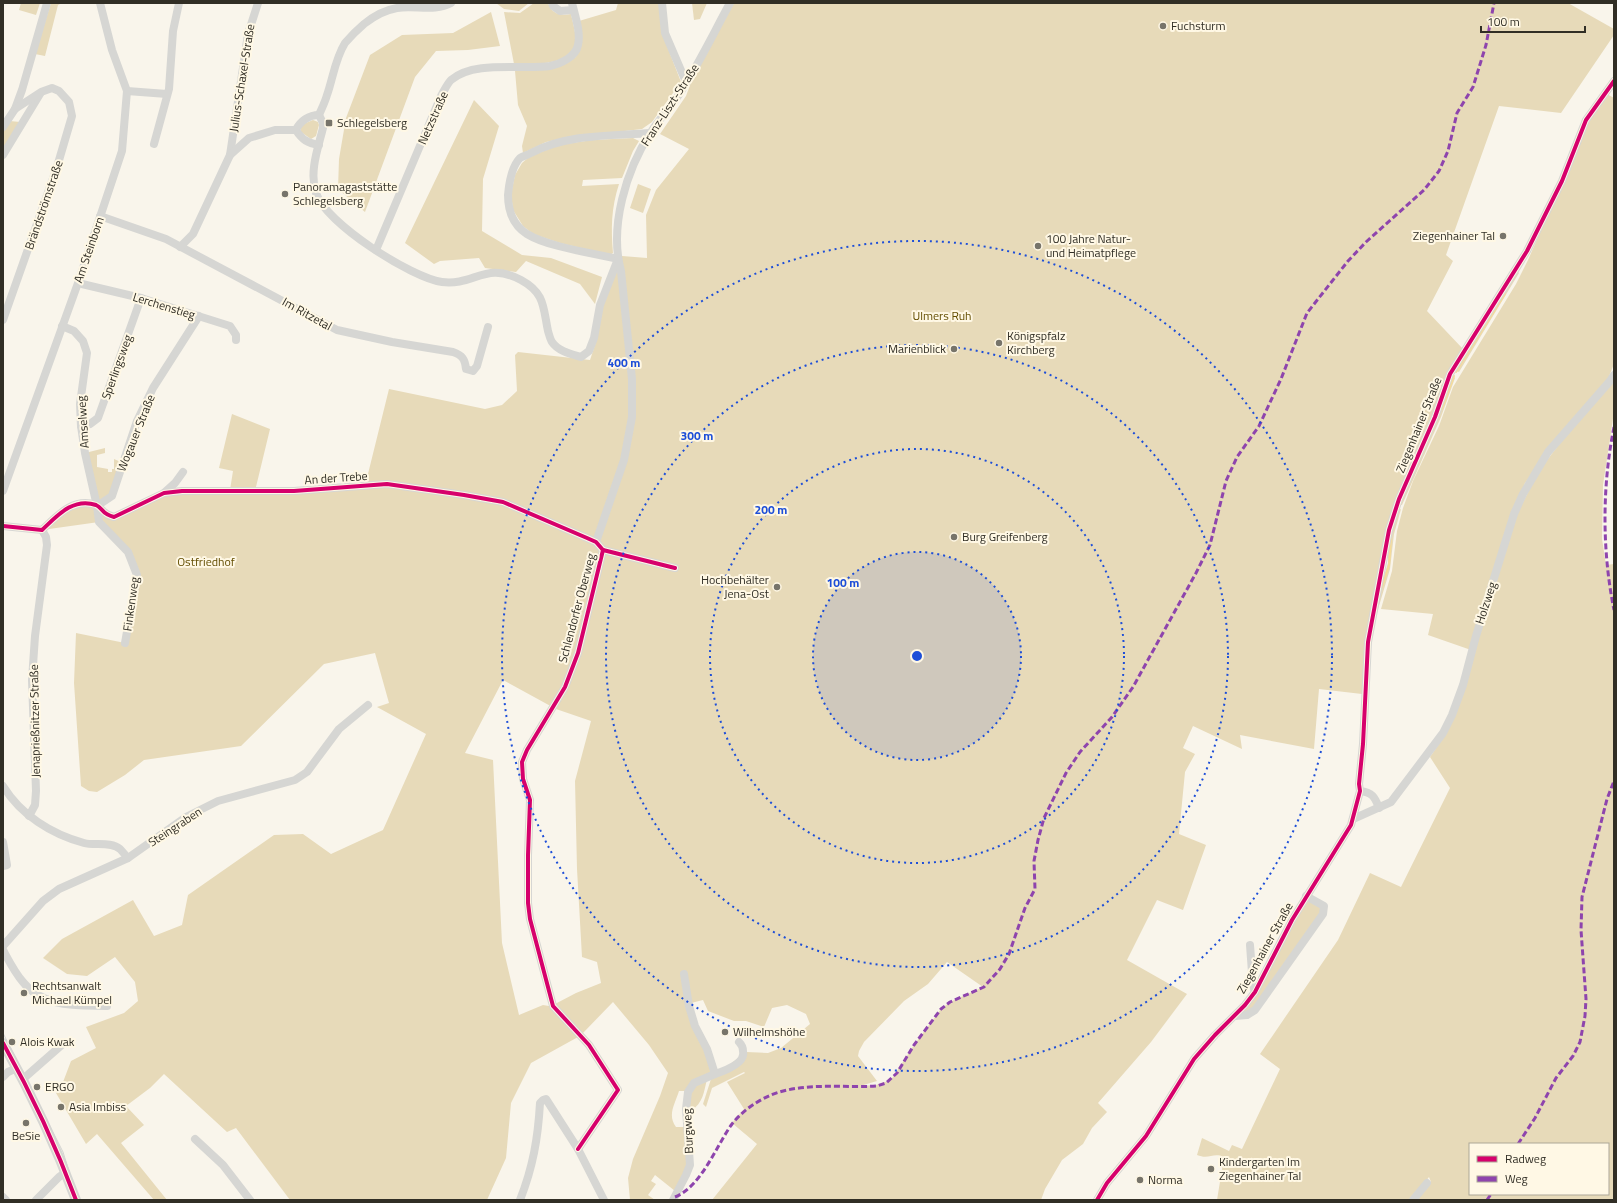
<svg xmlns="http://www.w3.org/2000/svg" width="1617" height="1203" font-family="'Titillium Web',sans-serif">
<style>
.green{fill:#e7dab9;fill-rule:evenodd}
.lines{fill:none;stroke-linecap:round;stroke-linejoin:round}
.stream{stroke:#f6dc98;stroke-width:2}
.minor{stroke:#d6d6d3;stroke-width:8}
.tertiary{stroke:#d6d6d3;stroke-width:10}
.tram{stroke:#d4d4d1;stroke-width:1}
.quiet{stroke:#8e44ad;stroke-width:3;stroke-dasharray:6 3;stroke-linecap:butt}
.cycleway-casing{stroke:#fff8e5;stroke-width:6}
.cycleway{stroke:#d6006c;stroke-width:4}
.ring{fill:none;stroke:#1d4ed8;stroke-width:2;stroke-dasharray:2 4}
.poi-dot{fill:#77746a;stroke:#fff8e5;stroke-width:1.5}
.labels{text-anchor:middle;stroke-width:4;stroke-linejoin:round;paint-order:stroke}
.poi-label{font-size:12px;fill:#312e25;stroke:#fff8e5;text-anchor:start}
.street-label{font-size:12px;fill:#312e25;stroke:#fff8e5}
.park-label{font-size:12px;fill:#634d00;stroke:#fff8e5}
.centre{fill:#1d4ed8;stroke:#fff8e5;stroke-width:2}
.ring-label{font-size:12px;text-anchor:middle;font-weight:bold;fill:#1d4ed8;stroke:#fff8e5;stroke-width:4;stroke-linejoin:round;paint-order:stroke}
</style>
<rect width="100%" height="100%" fill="#f9f5eb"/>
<g class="green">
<polygon points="21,3 40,3 36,15 19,10"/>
<polygon points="51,3 62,3 58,5 45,56 35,54"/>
<polygon points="496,3 529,3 519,11 504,9"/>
<path d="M534,3H548C552,14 560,16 571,14C573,24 577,35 575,45C571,66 530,64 514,64L504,12L520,13Z"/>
<polygon points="618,3 659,3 667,46 681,82 652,122 642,129 565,138 546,142 523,153 522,146 527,126 518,105 515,71 576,57 579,21 616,10"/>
<polygon points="692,3 707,3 700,19 694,20"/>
<path d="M734,3H1568L1614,29V35L1561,113L1499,106L1446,255L1453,261L1427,311L1463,349L1394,507L1362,694L1319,689L1314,749L1240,735L1242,749L1193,726L1183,748L1195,754L1185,772L1179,834L1206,845L1183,910L1157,900L1127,960L1187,994L1151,1042L1098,1103L1107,1112L1092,1128L1083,1144L1062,1160L1045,1189L1041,1200H712L757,1144L732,1123L744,1109L727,1082L745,1073L744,1072L712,1088L706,1107L703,1104L711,1079L746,1052L768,1053L781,1048L810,1024L806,1014L787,1005L772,1008L764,1027L746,1021H734L708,1011L703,1000L687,1004L712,1071L686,1091H679C675,1104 667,1115 676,1127H685L687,1166L675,1191L655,1175L651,1181L656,1184L648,1195L655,1200H630L628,1178L633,1159L660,1096L668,1073L649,1045L613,1002L582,1034L555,1004L576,993L601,983L597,962L582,957L577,869L575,781L591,721L556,709L503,680L465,753L493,760L502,943L519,1015L543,1005L549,1006L578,1037L531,1063L511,1103L506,1158L487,1200H290L236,1128L227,1132L164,1074L150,1088L126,1106L144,1125L121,1143L167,1200H154L97,1134L86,1144L56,1093L60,1090L71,1061L96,1048L86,1027L124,1013L138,1001L135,982L115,957L87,976L67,974L43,958L62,939L133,900L154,936L182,925L188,895L274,835L303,834L331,854L383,830L426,734L377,707L389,703L375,653L324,664L241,746L144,760L125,775L97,792L89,791L81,786L74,683L76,633L125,643L137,575L128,552L99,522L42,530L68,507L97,505L85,453L105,448V453L97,455V467L108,469V472H112V469H114V459L123,463L112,496L97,506L114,517L164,493L230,490L233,471L219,468L232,414L270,429L255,491L365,486L389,389L485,409L502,405L517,391L515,355L518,352L590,360L596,342L602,305L622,256L647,258L646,215L656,190L689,149L660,134L686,96L692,80ZM947,962L983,987L950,1002L941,1009L914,1045L891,1080L876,1085L860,1086L877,1081L858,1056L859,1051L864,1042L904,1001L928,984Z"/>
<polygon points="491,12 500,46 468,50 436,51 415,77 365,212 338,189 339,159 346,118 370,55 402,35 453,33"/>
<polygon points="1607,94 1614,98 1614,364 1608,379 1525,483 1471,650 1428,635 1433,614 1381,609 1392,571 1397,531 1403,508 1413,481 1439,426 1453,387 1516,284 1528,260 1589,121"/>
<polygon points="474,100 499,126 483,179 482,231 522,255 551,258 602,277 595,304 580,284 526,261 516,272 485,268 479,258 440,261 434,264 405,243"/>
<polygon points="313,120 318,122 319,125 316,136 311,139 301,132 301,125"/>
<polygon points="10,121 20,122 3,149 3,132"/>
<path d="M633,138L639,141L633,151L622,178L583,180L582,186L619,184C611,209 611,228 613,253L610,255L560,243L533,234L523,226L513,210L511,194L515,175L522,163L529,157L559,145L592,140Z"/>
<polygon points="638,184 651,189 643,213 630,208"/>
<polygon points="1517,271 1519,273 1516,278 1459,372 1456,371"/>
<polygon points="1453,376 1455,378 1441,417 1402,505 1400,505"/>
<path d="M1614,381V412L1603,485L1602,539L1606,565L1614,564V1200H1415L1431,1182L1429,1177L1411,1200H1217L1224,1157C1213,1152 1209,1160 1197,1155L1202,1138L1229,1151L1232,1145L1242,1149L1280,1069L1260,1054L1338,940L1370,873L1401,887L1450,788L1430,757L1441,741L1517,514C1526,497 1534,479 1545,463C1566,434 1591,408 1614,381ZM1470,1144H1608V1194H1470Z"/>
<polygon points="1401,509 1394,534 1390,569 1376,616 1384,576 1388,563 1388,550 1396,511"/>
<polygon points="1308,901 1318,905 1322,910 1255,1009 1242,1014 1288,932"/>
<path d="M707,1079C704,1092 703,1103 691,1111L688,1109L692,1088Z"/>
</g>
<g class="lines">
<g class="stream">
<polyline points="1456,372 1505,294"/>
<polyline points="1442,409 1454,376"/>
<polyline points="1382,587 1389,565 1391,539"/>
</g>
<g class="minor">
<polyline points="552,3 553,6 560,11 573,10"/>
<polyline points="662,3 665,33 686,82"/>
<polyline points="127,91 167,94"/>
<path d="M319,115L323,123V128C318,148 309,172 316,193C325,223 412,278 442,282C474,286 486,261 521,280C545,293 543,307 548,331C549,334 550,339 552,342C558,351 571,354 581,357L589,351L594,338L600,305L618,259"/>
<path d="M319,115C322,108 325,102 327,95C333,78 335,59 345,43C351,36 357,30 364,24C374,16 385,10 397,8C415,5 435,12 451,3"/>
<polyline points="3,127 15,109 22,90 47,3"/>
<path d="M296,130C302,140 308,143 319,145"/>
<path d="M296,130C300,121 309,115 319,115"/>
<polyline points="154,144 169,89 173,31 179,3"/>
<polyline points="3,155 40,94"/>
<polyline points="230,155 248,34 258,3"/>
<path d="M100,216L166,239L337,330L392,342L453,352C462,355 465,359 466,369L473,371L477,366L488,327"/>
<polyline points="180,247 193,234 230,155 249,138 275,130 296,130"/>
<path d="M376,250L441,96C444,91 447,84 451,80C474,60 522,70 550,66C560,64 576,57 578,45C581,32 575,16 572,3"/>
<path d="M618,259C593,253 548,247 527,234C513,225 508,211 508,195C509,184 512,166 520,158C523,156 528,155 531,153C567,134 610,136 650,133"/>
<polyline points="82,284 141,298 230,326 236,335 236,340"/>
<polyline points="3,320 57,167 72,116 69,102 59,91 52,88 41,92 15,109"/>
<polyline points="62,326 74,331 83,341 87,353 80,404 81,426 85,453 97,506 99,522 128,552 137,575 125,643"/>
<polyline points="81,426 90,424 98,418 141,298"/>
<polyline points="3,491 78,283 122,151 127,91 112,50 100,3"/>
<polyline points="164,493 175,483 183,472"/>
<polyline points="97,506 112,496 137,421 153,388 199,316"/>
<path d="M3,526L42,530C57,516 73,497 96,505C103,508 101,514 114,517L164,493L182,491H294L387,484L464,495L503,502L587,538L596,542L603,550L675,568"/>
<path d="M596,542L624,460L632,417V379L621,271C609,227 626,170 651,132C659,119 670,108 678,96C698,66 713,34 730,3"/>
<path d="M3,786C21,815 51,834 84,843C94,846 111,841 120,849C123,852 125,855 128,858"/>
<path d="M1360,791C1372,792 1375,797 1379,808"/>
<polyline points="29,816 35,805 36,791 32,680 35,636 47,545 46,537 42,530"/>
<polyline points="1353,819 1391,802 1443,733 1452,715 1463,685 1476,636 1514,514 1523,494 1548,452 1610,381 1614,375"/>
<polyline points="3,842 7,865 3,866"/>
<polyline points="1250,945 1253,986 1255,992"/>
<polyline points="3,946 43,901 59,889 128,858 186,817 218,801 295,780 307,772 339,729 368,705"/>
<path d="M3,950C9,961 15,973 23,982C43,1008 78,1005 107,1006"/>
<polyline points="1235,1016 1247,1015 1255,1010 1323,914 1324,906 1306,896"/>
<path d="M715,1074C724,1071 746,1063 743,1051C743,1048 741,1044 739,1042"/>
<polyline points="3,1077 8,1072 17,1068"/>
<polyline points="23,1079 64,1043"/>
<polyline points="195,1139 223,1165 250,1200"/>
<polyline points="578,1149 618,1090 589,1045 553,1006 530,919 528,903 528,855 530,800 523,779 522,762 527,750 565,687 578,653 603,550"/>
<polyline points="3,1197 6,1200"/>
<polyline points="36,1200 59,1177 66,1172"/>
<path d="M520,1200C533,1167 538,1138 540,1103L543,1100L546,1099L578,1149L604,1200"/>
<polyline points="673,1200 686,1175 690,1165 686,1109 688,1092 694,1083 715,1074 707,1049 695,1026 689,1006 684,974"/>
<polyline points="1097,1200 1107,1183 1146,1136 1194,1059 1215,1035 1245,1005 1255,992 1292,920 1351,825 1360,791 1359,784 1363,744 1368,642 1389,530 1399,499 1435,417 1450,374 1527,251 1562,181 1586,120 1614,81"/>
<polyline points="1413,1200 1427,1183"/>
</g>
<path class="tertiary" d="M3,1043C31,1093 56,1146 76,1200"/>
<g class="tram">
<polyline points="3,1033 63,1152 78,1200"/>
<polyline points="41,1116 46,1132 65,1174"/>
</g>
<g class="quiet">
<path d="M1614,427C1602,486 1602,551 1614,610"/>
<polyline points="1518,1144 1535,1118 1556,1078 1573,1056 1580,1042 1585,1016 1586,999 1581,930 1582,897 1607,799 1614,781"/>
<path d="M675,1197C702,1186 716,1146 732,1124C742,1111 757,1101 771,1095C803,1082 843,1088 877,1086L886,1083L897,1073L914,1045L941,1009L950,1002L984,987L1000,969L1009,954L1025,908L1035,889L1034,861L1038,840L1044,818L1066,773L1080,752L1112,717L1133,687L1196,573L1210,545L1226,481L1237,457L1259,426L1281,379L1307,313L1348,261L1366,242L1424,190L1439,171L1448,151L1457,113L1473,87L1486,45L1494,3"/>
<polyline points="1487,1200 1491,1194"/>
</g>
<g class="cycleway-casing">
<g id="cycleway">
<path d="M3,526L42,530C57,516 73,497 96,505C103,508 101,514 114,517L164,493L182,491H294L387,484L464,495L503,502L587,538L596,542L603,550L675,568"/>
<path d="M3,1043C31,1093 56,1146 76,1200"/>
<polyline points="578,1149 618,1090 589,1045 553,1006 530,919 528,903 528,855 530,800 523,779 522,762 527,750 565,687 578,653 603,550"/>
<polyline points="1097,1200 1107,1183 1146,1136 1194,1059 1215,1035 1245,1005 1255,992 1292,920 1351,825 1360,791 1359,784 1363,744 1368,642 1389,530 1399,499 1435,417 1450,374 1527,251 1562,181 1586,120 1614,81"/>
</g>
</g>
<use href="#cycleway" class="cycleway"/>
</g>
<circle cx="917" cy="656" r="104" fill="#1d4ed8" fill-opacity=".12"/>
<g class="ring">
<circle cx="917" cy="656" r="104"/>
<circle cx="917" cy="656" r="207"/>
<circle cx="917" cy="656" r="311"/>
<circle cx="917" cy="656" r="415"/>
</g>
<g class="poi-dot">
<circle cx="1163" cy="26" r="4"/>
<rect x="325" y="119" width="8" height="8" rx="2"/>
<circle cx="285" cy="194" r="4"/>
<circle cx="1503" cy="236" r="4"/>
<circle cx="1038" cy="246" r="4"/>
<circle cx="999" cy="343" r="4"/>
<circle cx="954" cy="349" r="4"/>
<circle cx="954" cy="537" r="4"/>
<circle cx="777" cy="587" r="4"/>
<circle cx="24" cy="993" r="4"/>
<circle cx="725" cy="1032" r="4"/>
<circle cx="12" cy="1042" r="4"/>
<circle cx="37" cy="1087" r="4"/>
<circle cx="61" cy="1107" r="4"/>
<circle cx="26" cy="1123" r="4"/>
<circle cx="1211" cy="1169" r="4"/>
<circle cx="1140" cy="1180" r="4"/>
</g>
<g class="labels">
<g class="poi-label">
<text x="1171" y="30">Fuchsturm</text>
<text x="337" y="127">Schlegelsberg</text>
<text x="293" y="191">Panoramagaststätte<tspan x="293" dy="14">Schlegelsberg</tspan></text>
<text x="1495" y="240" text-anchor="end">Ziegenhainer Tal</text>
<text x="1046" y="243">100 Jahre Natur-<tspan x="1046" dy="14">und Heimatpflege</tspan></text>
<text x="1007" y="340">Königspfalz<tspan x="1007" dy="14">Kirchberg</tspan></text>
<text x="946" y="353" text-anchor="end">Marienblick</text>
<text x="962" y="541">Burg Greifenberg</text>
<text x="769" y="584" text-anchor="end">Hochbehälter<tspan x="769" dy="14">Jena-Ost</tspan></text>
<text x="32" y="990">Rechtsanwalt<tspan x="32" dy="14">Michael Kümpel</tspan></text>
<text x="733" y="1036">Wilhelmshöhe</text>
<text x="20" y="1046">Alois Kwak</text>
<text x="45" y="1091">ERGO</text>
<text x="69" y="1111">Asia Imbiss</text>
<text x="26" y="1140" text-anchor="middle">BeSie</text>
<text x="1219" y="1166">Kindergarten Im<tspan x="1219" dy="14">Ziegenhainer Tal</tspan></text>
<text x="1148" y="1184">Norma</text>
</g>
<g class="street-label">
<text transform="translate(242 78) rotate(-81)" y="4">Julius-Schaxel-Straße</text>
<text transform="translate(670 105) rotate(-57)" y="4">Franz-Liszt-Straße</text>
<text transform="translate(433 118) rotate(-66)" y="4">Netzstraße</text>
<text transform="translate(44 205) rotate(-71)" y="4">Brändströmstraße</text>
<text transform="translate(89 250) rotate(-71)" y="4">Am Steinborn</text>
<text transform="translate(164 306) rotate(17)" y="4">Lerchenstieg</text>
<text transform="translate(307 314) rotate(29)" y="4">Im Ritzetal</text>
<text transform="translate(117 367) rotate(-70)" y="4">Sperlingsweg</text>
<text transform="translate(83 422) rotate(-94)" y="4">Amselweg</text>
<text transform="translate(1419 425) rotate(-68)" y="4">Ziegenhainer Straße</text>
<text transform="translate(136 433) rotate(-68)" y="4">Wogauer Straße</text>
<text transform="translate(336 478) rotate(-4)" y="4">An der Trebe</text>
<text transform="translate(1486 603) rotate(-72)" y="4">Holzweg</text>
<text transform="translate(131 604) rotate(-82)" y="4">Finkenweg</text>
<text transform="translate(577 608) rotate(-75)" y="4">Schlendorfer Oberweg</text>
<text transform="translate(35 721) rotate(-91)" y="4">Jenaprießnitzer Straße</text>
<text transform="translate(175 827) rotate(-33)" y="4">Steingraben</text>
<text transform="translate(1265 948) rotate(-61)" y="4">Ziegenhainer Straße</text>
<text transform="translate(688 1131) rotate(-93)" y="4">Burgweg</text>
</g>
<g class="park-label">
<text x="942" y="320">Ulmers Ruh</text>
<text x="206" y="566">Ostfriedhof</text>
</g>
</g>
<circle cx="917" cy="656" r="6" class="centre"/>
<g class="ring-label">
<text x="624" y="367">400 m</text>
<text x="697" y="440">300 m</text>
<text x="771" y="514">200 m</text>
<text x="843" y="587">100 m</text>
</g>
<rect width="1617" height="1203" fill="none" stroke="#312e25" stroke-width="8"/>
<rect x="1469" y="1143" width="140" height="52" fill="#fff8e5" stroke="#ada798"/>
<rect x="1477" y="1156" width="20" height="6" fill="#d6006c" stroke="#ada798"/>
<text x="1505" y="1163" font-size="12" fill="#312e25">Radweg</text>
<rect x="1477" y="1176" width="20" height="6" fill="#8e44ad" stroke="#ada798"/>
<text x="1505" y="1183" font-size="12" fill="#312e25">Weg</text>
<path d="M1481 26v6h104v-6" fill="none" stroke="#312e25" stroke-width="2"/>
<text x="1487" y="26" font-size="12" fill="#312e25" stroke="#fff8e5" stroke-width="3" paint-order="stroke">100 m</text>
</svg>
